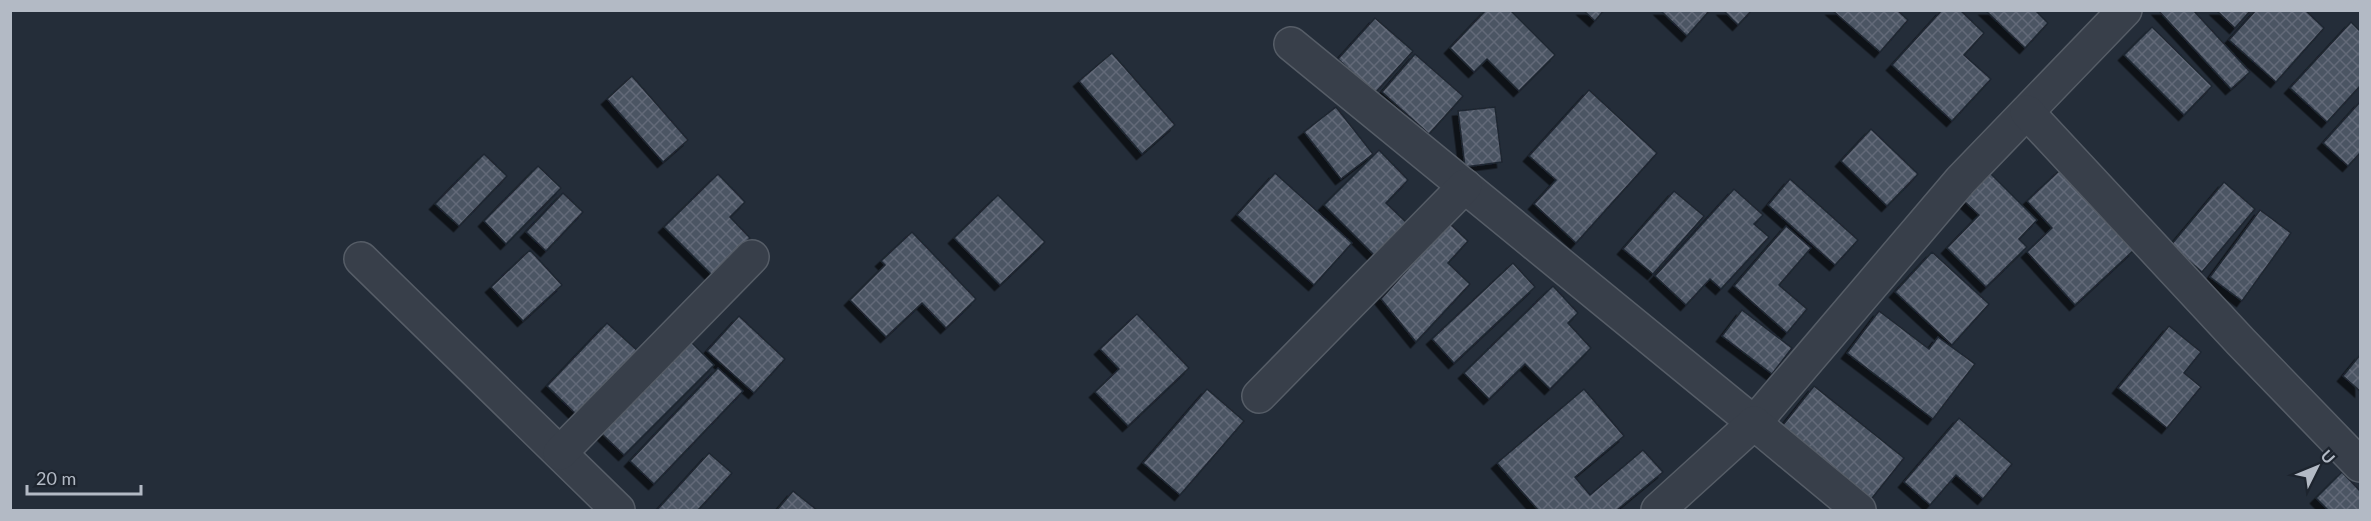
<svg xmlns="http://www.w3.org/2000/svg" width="2371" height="521" font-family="Lato,sans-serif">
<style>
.building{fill:url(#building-cross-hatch);stroke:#1f2630;stroke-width:1.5;filter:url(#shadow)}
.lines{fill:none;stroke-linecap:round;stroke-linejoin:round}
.street-casing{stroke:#565d67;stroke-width:36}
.street{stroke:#383f4a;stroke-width:33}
</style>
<defs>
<pattern id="building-cross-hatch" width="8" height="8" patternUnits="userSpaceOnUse" patternTransform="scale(1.5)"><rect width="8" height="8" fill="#4b5463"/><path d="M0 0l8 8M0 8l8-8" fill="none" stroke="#636a78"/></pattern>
<filter id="shadow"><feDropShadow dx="-5.5" dy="5.5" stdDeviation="0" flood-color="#0009"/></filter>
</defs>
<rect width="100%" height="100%" fill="#242d39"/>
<g class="building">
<polygon points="1486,10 1510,10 1555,55 1519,91 1487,59 1474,72 1450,48"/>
<polygon points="1583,10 1604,10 1595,21"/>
<polygon points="1660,10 1710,10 1687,36"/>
<polygon points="1723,10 1752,10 1738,25"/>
<polygon points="1832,10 1897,10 1908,20 1880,52"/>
<polygon points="1942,10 1960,10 1984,33 1964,55 1991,79 1952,121 1892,65"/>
<polygon points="1985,10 2035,10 2048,23 2025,48"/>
<polygon points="2158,10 2193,10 2250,72 2231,89"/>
<polygon points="2216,10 2251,10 2235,28"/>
<polygon points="2256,10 2305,10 2324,28 2276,82 2229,40"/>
<polygon points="1375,18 1413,51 1375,93 1338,59"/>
<polygon points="2351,22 2360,31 2360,86 2327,122 2290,88"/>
<polygon points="2152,27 2212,86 2184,115 2124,55"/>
<polygon points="1112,53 1175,125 1142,154 1079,81"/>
<polygon points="1415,54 1463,96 1429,134 1382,92"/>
<polygon points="632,76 688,140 663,162 607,99"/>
<polygon points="1589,90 1657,153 1576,243 1534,204 1556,180 1529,156"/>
<polygon points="2360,102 2360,153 2348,166 2323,143"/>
<polygon points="1336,107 1373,154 1341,179 1304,132"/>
<polygon points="1495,107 1502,162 1465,167 1458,111"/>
<polygon points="1871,129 1918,174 1887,206 1841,161"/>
<polygon points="1379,150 1408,180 1386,203 1408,224 1376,257 1324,205"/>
<polygon points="484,154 507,176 459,226 435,204"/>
<polygon points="538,166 561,188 506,244 484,221"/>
<polygon points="2060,170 2134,250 2075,305 2027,252 2052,228 2027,201"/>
<polygon points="1989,172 2037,220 2019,239 2027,247 1986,287 1947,248 1979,215 1962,199"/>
<polygon points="1275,173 1352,243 1314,285 1237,215"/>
<polygon points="718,174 745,202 730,217 750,238 712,275 664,227"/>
<polygon points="1790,179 1858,240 1835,265 1768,205"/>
<polygon points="2224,182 2255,209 2202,272 2171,245"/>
<polygon points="1734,189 1763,215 1754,224 1769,237 1721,289 1710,279 1686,305 1655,276"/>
<polygon points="1674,191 1704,216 1653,274 1623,249"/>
<polygon points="563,193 583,212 546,251 526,232"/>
<polygon points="998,195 1045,242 1000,285 954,238"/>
<polygon points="2260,210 2291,233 2242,301 2210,277"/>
<polygon points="1449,223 1468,241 1448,263 1470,284 1416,342 1381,299"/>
<polygon points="1786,226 1811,248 1779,285 1807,309 1787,333 1734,286"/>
<polygon points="912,232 976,299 946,328 922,303 886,337 850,300 885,265 881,261"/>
<polygon points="530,250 562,285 523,321 491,287"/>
<polygon points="1932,252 1989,304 1952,345 1895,292"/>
<polygon points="1513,263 1535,287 1454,363 1432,339"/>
<polygon points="1553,286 1578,313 1568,323 1591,348 1550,389 1525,364 1489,399 1464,373"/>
<polygon points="1742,310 1792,348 1772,374 1722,336"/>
<polygon points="1879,311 1929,349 1938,337 1975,364 1933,419 1847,353"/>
<polygon points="1137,314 1189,368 1128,426 1095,392 1119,369 1100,349"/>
<polygon points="739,316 785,359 754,393 707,351"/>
<polygon points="607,323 641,354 580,418 547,386"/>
<polygon points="2169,326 2201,352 2184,373 2201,387 2167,428 2118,388"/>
<polygon points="689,340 714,365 624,455 599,431"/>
<polygon points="2360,355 2360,391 2343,376"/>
<polygon points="718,368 743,391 654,484 630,461"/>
<polygon points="1814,386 1904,458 1869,502 1779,430"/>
<polygon points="1207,389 1244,421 1180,495 1143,463"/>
<polygon points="1584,389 1624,436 1575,477 1590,495 1643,450 1663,472 1617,510 1538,510 1497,463"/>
<polygon points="1959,418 2012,464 1983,499 1956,475 1930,505 1904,482"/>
<polygon points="709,453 732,473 698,510 657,510"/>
<polygon points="2342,472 2360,491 2360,510 2328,510 2316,498"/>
<polygon points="793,491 817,510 777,510"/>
</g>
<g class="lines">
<g class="street-casing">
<g id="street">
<polyline points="1291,44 1754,423 1961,180 2125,10"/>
<polyline points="2027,112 2241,342 2360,465"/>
<polyline points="361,259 618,510"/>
<polyline points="1259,396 1465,186"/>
<polyline points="560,453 752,257"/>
<polyline points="1658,510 1754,423 1859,510"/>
</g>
</g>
<use href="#street" class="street"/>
</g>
<rect width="2371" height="521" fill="none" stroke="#b3bac5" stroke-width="24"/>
<g transform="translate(2317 467) rotate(47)" stroke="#1d242e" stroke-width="4.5" paint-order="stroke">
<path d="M0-4.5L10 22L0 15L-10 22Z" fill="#b3bac5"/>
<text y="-9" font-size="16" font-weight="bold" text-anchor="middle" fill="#b3bac5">U</text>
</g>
<path d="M27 485v9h114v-9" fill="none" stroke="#b3bac5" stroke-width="3"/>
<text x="36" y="485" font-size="18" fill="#b3bac5" stroke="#1d242e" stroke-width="4.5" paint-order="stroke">20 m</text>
</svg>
